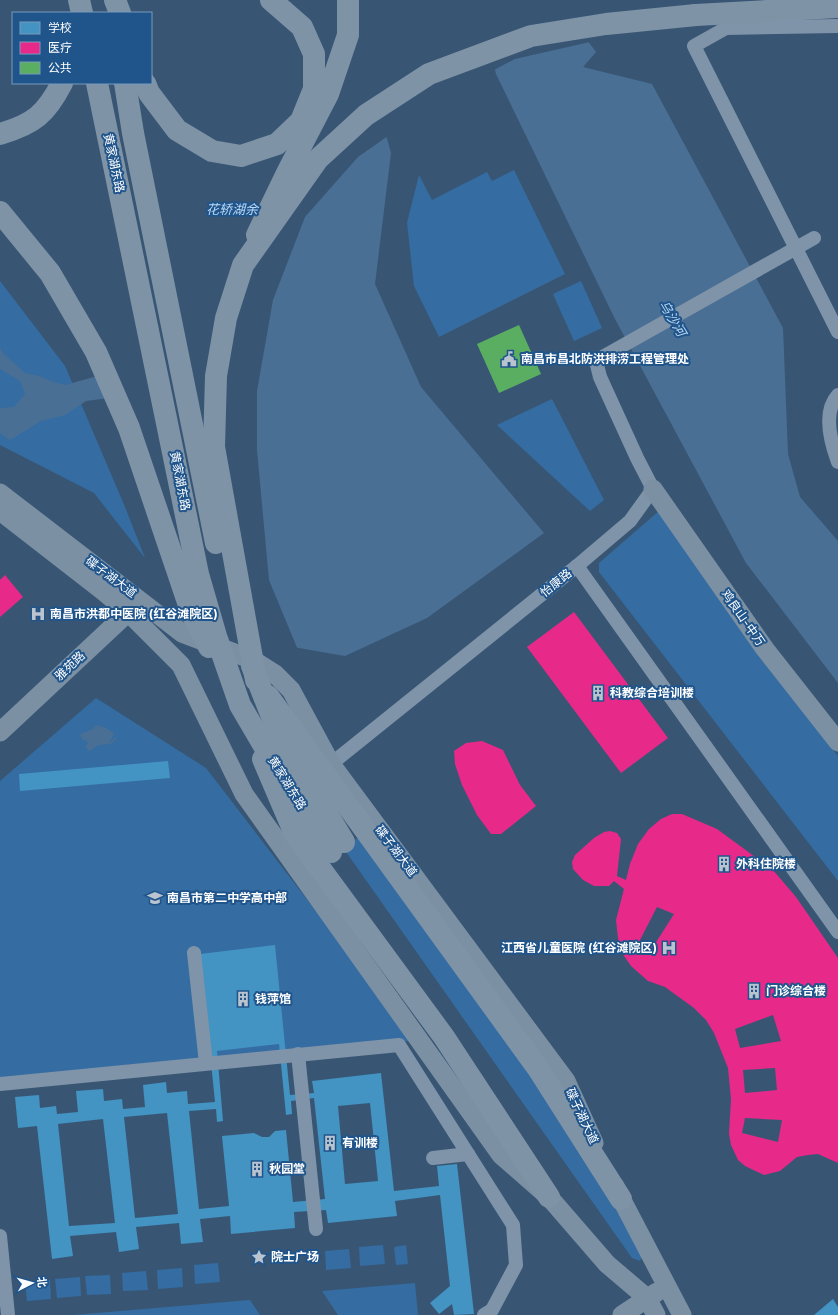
<svg xmlns="http://www.w3.org/2000/svg" width="838" height="1315" font-family="Inter,'Noto Sans SC',sans-serif">
<style>
.green{fill:#356ca2}
.water{fill:#4a6f95;fill-rule:evenodd}
.pier{fill:#385674;fill-rule:evenodd}
.schools{fill:#4393c3;fill-rule:evenodd}
.health{fill:#e7298a;fill-rule:evenodd}
.public{fill:#5aae61}
.lines{fill:none;stroke-linecap:round;stroke-linejoin:round}
.street{stroke:#7f94a8;stroke-width:14}
.secondary{stroke:#7c90a4;stroke-width:19}
.highway{stroke:#7f93a7;stroke-width:22}
.highway-bridge{stroke:#7f93a7;stroke-width:22}
.labels{text-anchor:middle;stroke-width:4;stroke-linejoin:round;paint-order:stroke}
.street-label{font-size:12px;fill:#fff;stroke:#20558c}
.poi-label{font-size:12px;font-weight:bold;fill:#fff;stroke:#20558c;text-anchor:start}
.water-label{font-size:13px;font-style:italic;fill:#bad7f3;stroke:#20558c}
</style>
<rect width="100%" height="100%" fill="#385674"/>
<g class="green">
<polygon points="514,170 565,274 439,337 414,286 407,223 419,175 432,200 487,172 492,181"/>
<polygon points="0,281 65,366 125,507 145,558 94,493 0,445"/>
<polygon points="581,281 602,328 574,341 553,294"/>
<polygon points="552,399 604,500 590,511 497,425"/>
<polygon points="659,511 763,661 838,756 838,881 599,572 599,563"/>
<polygon points="96,698 206,768 362,971 410,1041 0,1079 0,781"/>
<polygon points="361,835 577,1136 642,1257 640,1261 632,1258 344,849"/>
<polygon points="383,1245 385,1264 360,1266 359,1247"/>
<polygon points="406,1245 408,1264 396,1265 394,1247"/>
<polygon points="349,1249 351,1268 326,1270 325,1251"/>
<polygon points="218,1263 220,1282 195,1284 194,1265"/>
<polygon points="182,1268 183,1287 158,1289 157,1270"/>
<polygon points="146,1271 148,1290 123,1291 122,1273"/>
<polygon points="110,1275 111,1294 87,1295 85,1276"/>
<polygon points="80,1277 81,1296 57,1298 55,1279"/>
<polygon points="50,1280 51,1299 27,1301 25,1282"/>
<polygon points="415,1283 418,1315 338,1315 322,1291"/>
<polygon points="250,1300 260,1315 73,1315"/>
</g>
<g class="water">
<path d="M0,0H121L243,46L371,81L391,153L375,284L421,387L544,533L427,618L345,656L270,643L154,392L86,401L65,415L41,421L10,440L0,433V408L14,407L25,394L20,381L0,369V348L3,353L25,373L39,376L53,382L65,385L141,364L63,209L0,159ZM13,13H151V83H13Z"/>
<polygon points="480,0 557,0 596,52 583,67 652,84 783,328 788,454 800,497 838,541 838,683 746,563 615,319 496,74"/>
<polygon points="96,725 106,728 114,733 109,744 115,737 116,739 111,744 98,745 89,751 85,746 89,743 82,739 80,734 93,729"/>
</g>
<g class="pier">
<path d="M0,0H137L183,6L243,44L276,34L285,0H296L326,22L373,80L388,136L358,157L305,217L273,300L257,391V450L269,580L298,650L268,644L152,394L106,400L96,375L138,363L62,210L0,161ZM13,13H151V83H13Z"/>
<polygon points="478,0 559,0 590,42 515,59 494,70"/>
</g>
<g class="schools">
<polygon points="168,761 170,778 20,791 19,774"/>
<path d="M275,945L290,1095L314,1093L312,1081L381,1073L394,1191L439,1186L437,1166L457,1164L474,1314L454,1315L452,1304L439,1314L430,1303L450,1286L440,1195L395,1201L397,1216L328,1223L326,1210L294,1212L295,1228L231,1234L230,1216L200,1219L203,1242L181,1244L179,1223L136,1227L139,1249L119,1252L116,1232L70,1236L73,1256L52,1259L37,1126L18,1128L15,1097L39,1095L40,1108L56,1106L57,1114L78,1112L76,1091L103,1089L104,1101L122,1099L123,1109L145,1107L143,1085L166,1082L167,1093L187,1091L188,1104L215,1102L200,954ZM279,1044L286,1115L292,1114L291,1101L314,1098L325,1199L293,1202L286,1130L275,1131L269,1137H262L254,1133L222,1136L229,1206L199,1209L189,1111L216,1109L217,1122L223,1121L217,1051ZM370,1103L378,1181L345,1184L338,1106ZM167,1113L178,1214L135,1218L124,1117ZM103,1119L115,1223L69,1226L58,1124Z"/>
<polygon points="833,1299 838,1307 838,1315 814,1315"/>
</g>
<g class="health">
<polygon points="5,575 23,597 0,617 0,580"/>
<polygon points="574,612 668,738 621,773 527,647"/>
<polygon points="482,741 503,750 520,785 536,806 501,834 491,834 477,815 462,785 455,764 454,751 466,743"/>
<path d="M672,814H682L717,829L773,870L796,897L838,958V1163L818,1154L808,1155L797,1157L780,1171L764,1175L745,1166L738,1160L731,1145L729,1134L731,1099L728,1068L714,1033L706,1020L694,1008L665,987L648,981L631,966L622,953L618,938L616,920L624,889L614,881L609,886H594L583,880L573,869L572,862L575,855L594,838L604,832L610,831L617,833L621,839L617,876L626,880L630,864L638,844L649,829L661,819ZM657,907L674,914L653,947L640,940ZM773,1015L781,1041L740,1048L735,1029ZM775,1068L777,1090L745,1093L743,1070ZM745,1118L782,1120L778,1142L742,1133Z"/>
</g>
<polygon class="public" points="519,325 541,374 499,393 477,344"/>
<g class="lines">
<g class="street">
<polyline points="838,26 726,28 694,46 838,332"/>
<path d="M838,395C822,412 831,443 838,462"/>
<polyline points="577,566 838,932"/>
<polyline points="331,764 577,566 630,521 653,489 637,458 600,377 597,365 599,359 814,238"/>
<polyline points="194,953 206,1063"/>
<polyline points="298,1054 316,1229"/>
<polyline points="0,1084 399,1045 513,1225 516,1265 492,1310 484,1315"/>
<polyline points="433,1158 468,1154"/>
<polyline points="0,1236 8,1315"/>
</g>
<g class="secondary">
<polyline points="653,489 765,649 838,742"/>
<polyline points="0,493 182,633 253,660 275,674 291,690 331,764 566,1081 594,1143"/>
<polyline points="0,511 103,591 128,612 181,665 244,794 501,1155 549,1197 607,1264 647,1298 656,1315"/>
<polyline points="0,732 137,604"/>
<polyline points="614,1185 682,1315"/>
<polyline points="622,1315 657,1292"/>
</g>
<g class="highway">
<polyline points="79,0 82,13"/>
<polyline points="115,0 120,13"/>
<polyline points="696,15 838,7"/>
<polyline points="145,83 149,93 177,130 212,151 241,156 277,144 301,121 314,89 314,54 302,27 271,0"/>
<path d="M0,134C34,124 46,114 62,83"/>
<polyline points="257,235 288,171 328,94 348,35 348,0"/>
<polyline points="268,696 539,1070 621,1199"/>
<polyline points="263,759 295,834 444,1037 549,1197"/>
</g>
<g class="highway-bridge">
<polyline points="97,83 198,574 216,636 240,705 288,787 331,852"/>
<polyline points="125,83 133,133 216,543"/>
<polyline points="0,212 50,273 96,352 129,428 192,614 209,647"/>
<polyline points="252,666 278,732 344,842"/>
<polyline points="256,680 214,447 216,376 226,318 243,265 318,159 366,115 429,74 531,36 606,24 696,15"/>
</g>
</g>
<defs>
<g id="civic-bare" transform="scale(1.2)"><path d="M-.6-6.5H3V-4.5H.6V-3L4-1V1h2V6H-6V1h2V-1L-.6-3ZM-1.2 2.5V6h2.4V2.5Z" fill="#b9c4ce" stroke="#20558c" stroke-width="2.5" paint-order="stroke"/></g>
<g id="hospital-bare" transform="scale(1.2)"><path d="M-5-5h3v3.5h4V-5h3V5h-3V1.5h-4V5h-3Z" fill="#b9c4ce" stroke="#20558c" stroke-width="2.5" paint-order="stroke"/></g>
<g id="building-bare" transform="scale(1.2)"><path d="M-4-6H4V6H1V3H-1V6H-4ZM-2.5-4.3h1.7v1.8h-1.7ZM.8-4.3h1.7v1.8H.8ZM-2.5-1h1.7V.8h-1.7ZM.8-1h1.7V.8H.8Z" fill="#b9c4ce" stroke="#20558c" stroke-width="2.5" paint-order="stroke"/></g>
<g id="school-bare" transform="scale(1.2)"><path d="M0-5L7-2L0 1L-7-2ZM-4 1L0 2.5L4 1V4Q0 6-4 4Z" fill="#b9c4ce" stroke="#20558c" stroke-width="2.5" paint-order="stroke"/></g>
<g id="sight-bare" transform="scale(1.2)"><path d="M0-6L1.8-2.2L6-1.7L2.9 1.2L3.7 5.4L0 3.3L-3.7 5.4L-2.9 1.2L-6-1.7L-1.8-2.2Z" fill="#b9c4ce" stroke="#20558c" stroke-width="2.5" paint-order="stroke"/></g>
</defs>
<g fill-rule="evenodd">
<use href="#civic-bare" x="509" y="359"/>
<use href="#hospital-bare" x="38" y="614"/>
<use href="#building-bare" x="598" y="693"/>
<use href="#building-bare" x="724" y="864"/>
<use href="#school-bare" x="155" y="898"/>
<use href="#hospital-bare" x="669" y="948"/>
<use href="#building-bare" x="754" y="991"/>
<use href="#building-bare" x="243" y="999"/>
<use href="#building-bare" x="330" y="1143"/>
<use href="#building-bare" x="257" y="1169"/>
<use href="#sight-bare" x="259" y="1257"/>
</g>
<g class="labels">
<g class="street-label">
<text transform="translate(114 163) rotate(78)" y="4">黄家湖东路</text>
<text transform="translate(180 481) rotate(79)" y="4">黄家湖东路</text>
<text transform="translate(111 577) rotate(37)" y="4">碟子湖大道</text>
<text transform="translate(556 583) rotate(-39)" y="4">怡康路</text>
<text transform="translate(743 618) rotate(55)" y="4">鸡良山-中万</text>
<text transform="translate(70 666) rotate(-43)" y="4">雅苑路</text>
<text transform="translate(287 783) rotate(58)" y="4">黄家湖东路</text>
<text transform="translate(396 851) rotate(53)" y="4">碟子湖大道</text>
<text transform="translate(582 1116) rotate(65)" y="4">碟子湖大道</text>
</g>
<g class="poi-label">
<text x="521" y="363">南昌市昌北防洪排涝工程管理处</text>
<text x="50" y="618">南昌市洪都中医院 (红谷滩院区)</text>
<text x="610" y="697">科教综合培训楼</text>
<text x="736" y="868">外科住院楼</text>
<text x="167" y="902">南昌市第二中学高中部</text>
<text x="657" y="952" text-anchor="end">江西省儿童医院 (红谷滩院区)</text>
<text x="766" y="995">门诊综合楼</text>
<text x="255" y="1003">钱萍馆</text>
<text x="342" y="1147">有训楼</text>
<text x="269" y="1173">秋园堂</text>
<text x="271" y="1261">院士广场</text>
</g>
<g class="water-label">
<text x="232" y="214">花轿湖余</text>
<text transform="translate(673 318) rotate(59)" y="5">乌沙河</text>
</g>
</g>
<rect x="12" y="12" width="140" height="72" fill="#20558c" stroke="#7999ba"/>
<rect x="20" y="22" width="20" height="12" fill="#4393c3" stroke="#7999ba"/>
<text x="48" y="32" font-size="12" fill="#ffffff">学校</text>
<rect x="20" y="42" width="20" height="12" fill="#e7298a" stroke="#7999ba"/>
<text x="48" y="52" font-size="12" fill="#ffffff">医疗</text>
<rect x="20" y="62" width="20" height="12" fill="#5aae61" stroke="#7999ba"/>
<text x="48" y="72" font-size="12" fill="#ffffff">公共</text>
<g transform="translate(32 1283) rotate(84)" stroke="#20558c" stroke-width="3" paint-order="stroke">
<path d="M0-3L7 15L0 10L-7 15Z" fill="#ffffff"/>
<text y="-6" font-size="11" font-weight="bold" text-anchor="middle" fill="#ffffff">北</text>
</g>
</svg>
